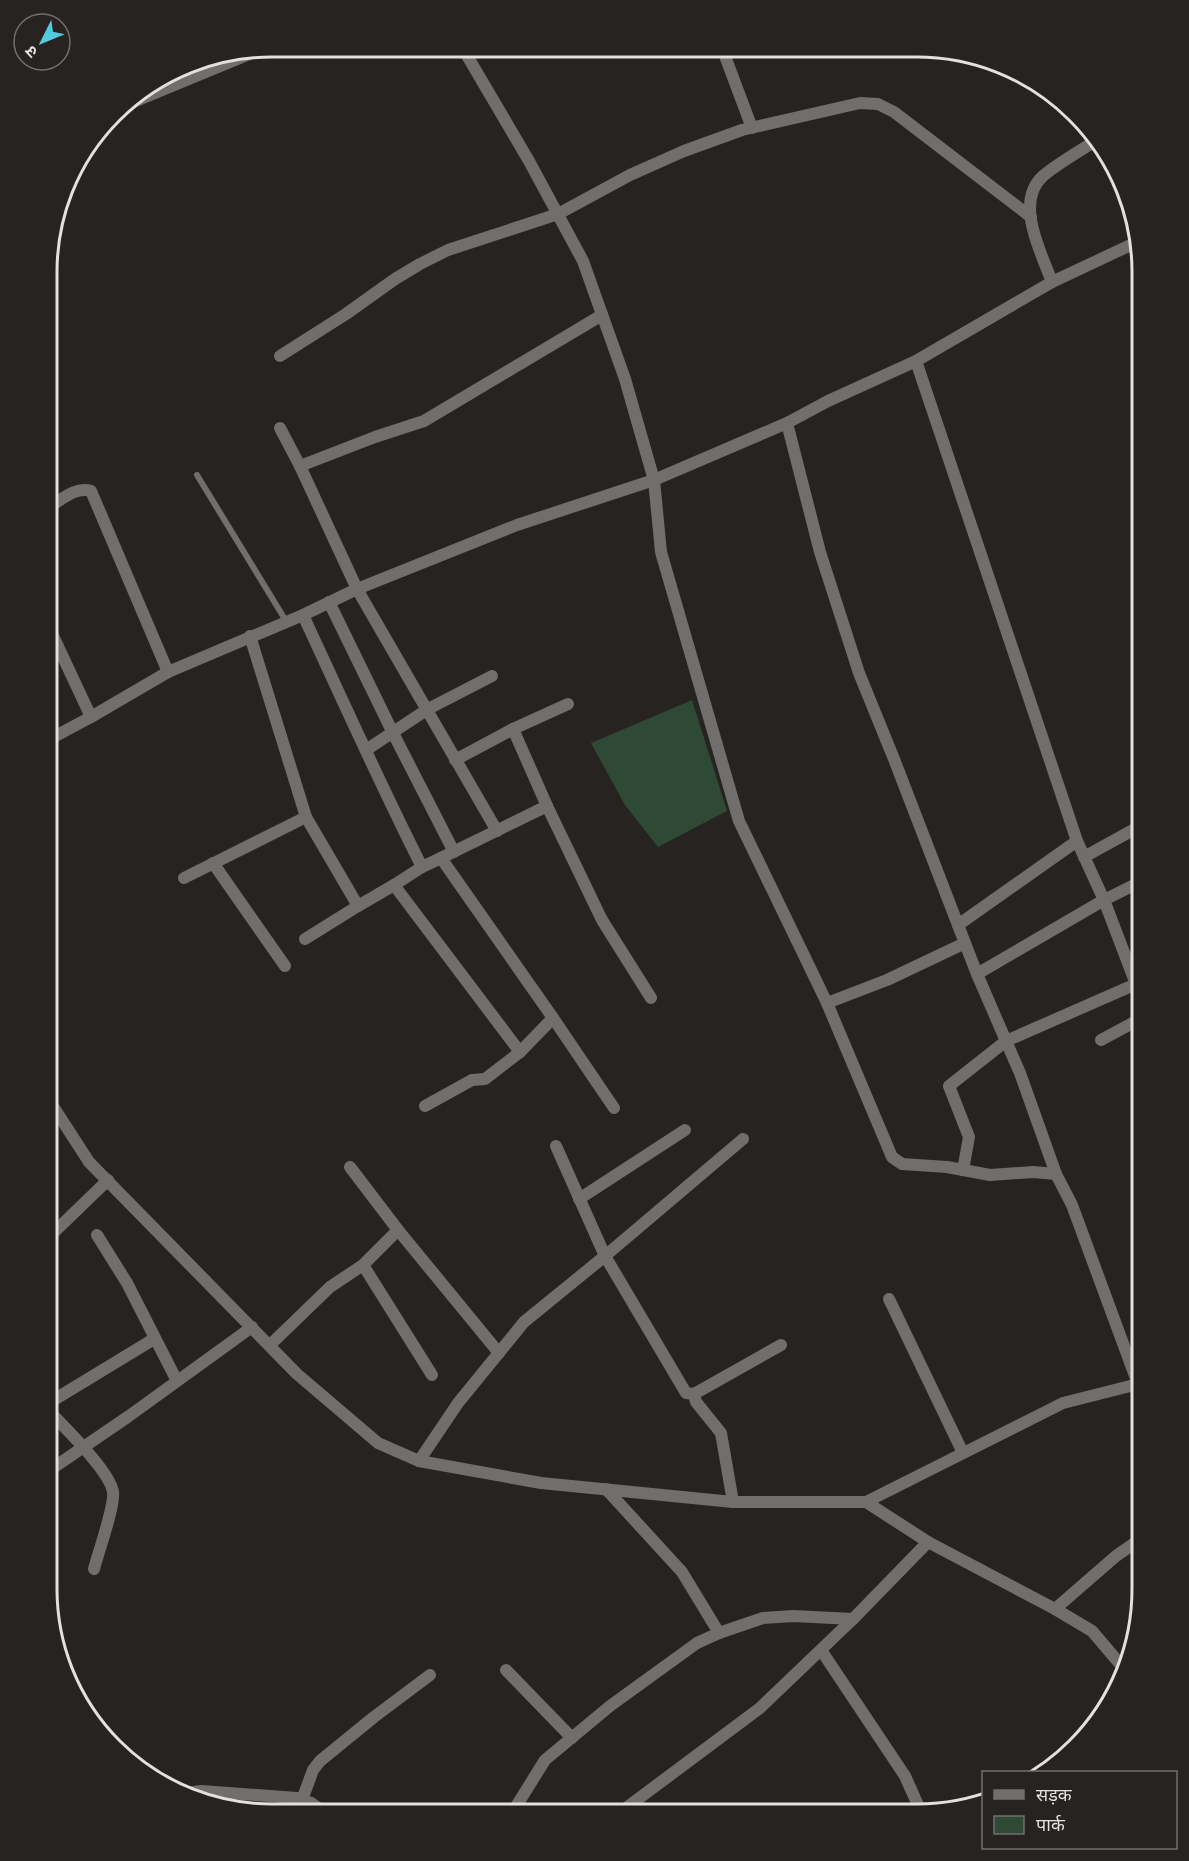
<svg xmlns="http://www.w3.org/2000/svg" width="1189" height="1861" font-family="'Varela Round','Noto Sans Devanagari',sans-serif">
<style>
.green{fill:#2e4936}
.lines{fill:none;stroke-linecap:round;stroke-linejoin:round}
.service{stroke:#706f6d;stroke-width:6}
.minor{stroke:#706f6d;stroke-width:12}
.tertiary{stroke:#706f6d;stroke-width:12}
.rim{fill:none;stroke:#e3e0de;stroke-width:3}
</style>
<rect width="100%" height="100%" fill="#272321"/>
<polygon class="green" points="692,700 727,811 658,847 625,805 591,743"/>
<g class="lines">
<polyline class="service" points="197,475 286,621"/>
<g class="minor">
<polyline points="462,47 529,161 583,261 625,379 654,480 661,552 739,821 827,1003 892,1157 902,1164 947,1167 990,1175 1033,1172 1056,1174 1072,1205 1138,1384"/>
<polyline points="722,48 752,128"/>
<polyline points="126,105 264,48"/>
<path d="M1052,282C1041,252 1014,202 1043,176C1058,163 1082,150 1098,139"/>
<polyline points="280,356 346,314 395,279 420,264 448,250 558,214 630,175 684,151 742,130 860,103 878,104 894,112 1031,217"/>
<polyline points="916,361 1077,841 1104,900 1136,984 1006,1041 1020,1073 1056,1174"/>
<polyline points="787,423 820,552 859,673 894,759 958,925 1077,841"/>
<polyline points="280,428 300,466 357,589 497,831"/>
<polyline points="300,466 375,437 424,421 602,315"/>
<path d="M48,508C61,500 76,486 91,491L168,672L303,615L357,589L517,525L654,480L787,423L828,401L916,361L1052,282L1137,242"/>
<polyline points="329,602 393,733 454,852"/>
<polyline points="48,625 91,717 168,672"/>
<path d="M250,636L306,817L358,906L394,885L520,1052L553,1018L441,858L422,867C380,784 342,699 303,615"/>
<polyline points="513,729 547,806"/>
<polyline points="48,740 91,717"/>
<polyline points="366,750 428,709 492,676"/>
<polyline points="455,760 513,729 568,704"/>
<polyline points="1084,857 1142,825"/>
<polyline points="441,858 547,806 602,920 651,998"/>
<polyline points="213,863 285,966"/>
<polyline points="184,878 306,817"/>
<polyline points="394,885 422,867"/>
<polyline points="958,925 977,974 1104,900 1142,881"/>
<polyline points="305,939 358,906"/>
<polyline points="827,1003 887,980 965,943"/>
<polyline points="553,1018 614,1108"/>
<polyline points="1101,1040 1142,1018"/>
<polyline points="425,1106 472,1080 485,1079 520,1052"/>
<polyline points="556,1146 605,1256 743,1139"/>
<polyline points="350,1167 398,1230 499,1353"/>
<polyline points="963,1170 969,1137 949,1086 1006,1041 977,974"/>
<polyline points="579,1199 685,1130"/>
<polyline points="97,1235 127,1283 177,1381"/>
<polyline points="47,1239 108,1180"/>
<polyline points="363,1265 432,1375"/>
<polyline points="889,1299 963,1453"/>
<polyline points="270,1345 330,1287 363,1265 398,1230"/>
<polyline points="694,1394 696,1402 721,1433 733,1502"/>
<polyline points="47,1404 154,1339"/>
<path d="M47,1409C63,1426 110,1471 113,1492C115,1506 98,1553 94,1569"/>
<polyline points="419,1461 458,1403 524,1322 605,1256 686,1393 694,1394 781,1345"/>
<polyline points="47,1472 129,1416 252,1327"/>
<polyline points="606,1489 682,1572 719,1633"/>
<polyline points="866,1502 928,1542 1055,1609 1092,1631 1126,1671"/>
<polyline points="1055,1609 1116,1556 1142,1538"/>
<polyline points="821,1650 905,1776 922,1814"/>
<polyline points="506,1670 572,1738"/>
<polyline points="180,1794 201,1791 297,1798 311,1803 325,1813"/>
<polyline points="302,1800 313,1770 320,1761 374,1717 430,1675"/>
<polyline points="287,1813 293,1798"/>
<polyline points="512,1813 545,1760 610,1706 697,1643 719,1633 763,1618 793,1616 853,1619"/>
<polyline points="618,1814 760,1708 853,1619 928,1542"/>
</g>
<polyline class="tertiary" points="47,1097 89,1162 297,1374 378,1443 419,1461 541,1483 733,1502 866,1502 1063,1403 1142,1383"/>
</g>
<path d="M0 0H1189V1861H0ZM272 57H917A215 215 0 0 1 1132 272V1589A215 215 0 0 1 917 1804H272A215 215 0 0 1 57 1589V272A215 215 0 0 1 272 57Z" fill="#272321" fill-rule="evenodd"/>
<path class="rim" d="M272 57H917A215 215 0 0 1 1132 272V1589A215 215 0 0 1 917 1804H272A215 215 0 0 1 57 1589V272A215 215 0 0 1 272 57Z"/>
<rect x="982" y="1771" width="195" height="78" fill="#272321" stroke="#726f6d" stroke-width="1.5"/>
<rect x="994" y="1790" width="30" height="9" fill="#706f6d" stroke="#726f6d" stroke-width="1.5"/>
<text x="1036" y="1801" font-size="18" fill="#e3e0de">सड़क</text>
<rect x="994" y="1816" width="30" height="18" fill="#2e4936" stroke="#726f6d" stroke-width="1.5"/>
<text x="1036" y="1831" font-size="18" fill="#e3e0de">पार्क</text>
<g transform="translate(42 42) rotate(227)"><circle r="28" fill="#272321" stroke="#726f6d" stroke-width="1.5"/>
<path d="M0-4.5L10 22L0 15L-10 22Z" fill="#54cade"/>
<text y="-9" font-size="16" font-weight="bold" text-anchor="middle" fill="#e3e0de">उ</text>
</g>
</svg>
